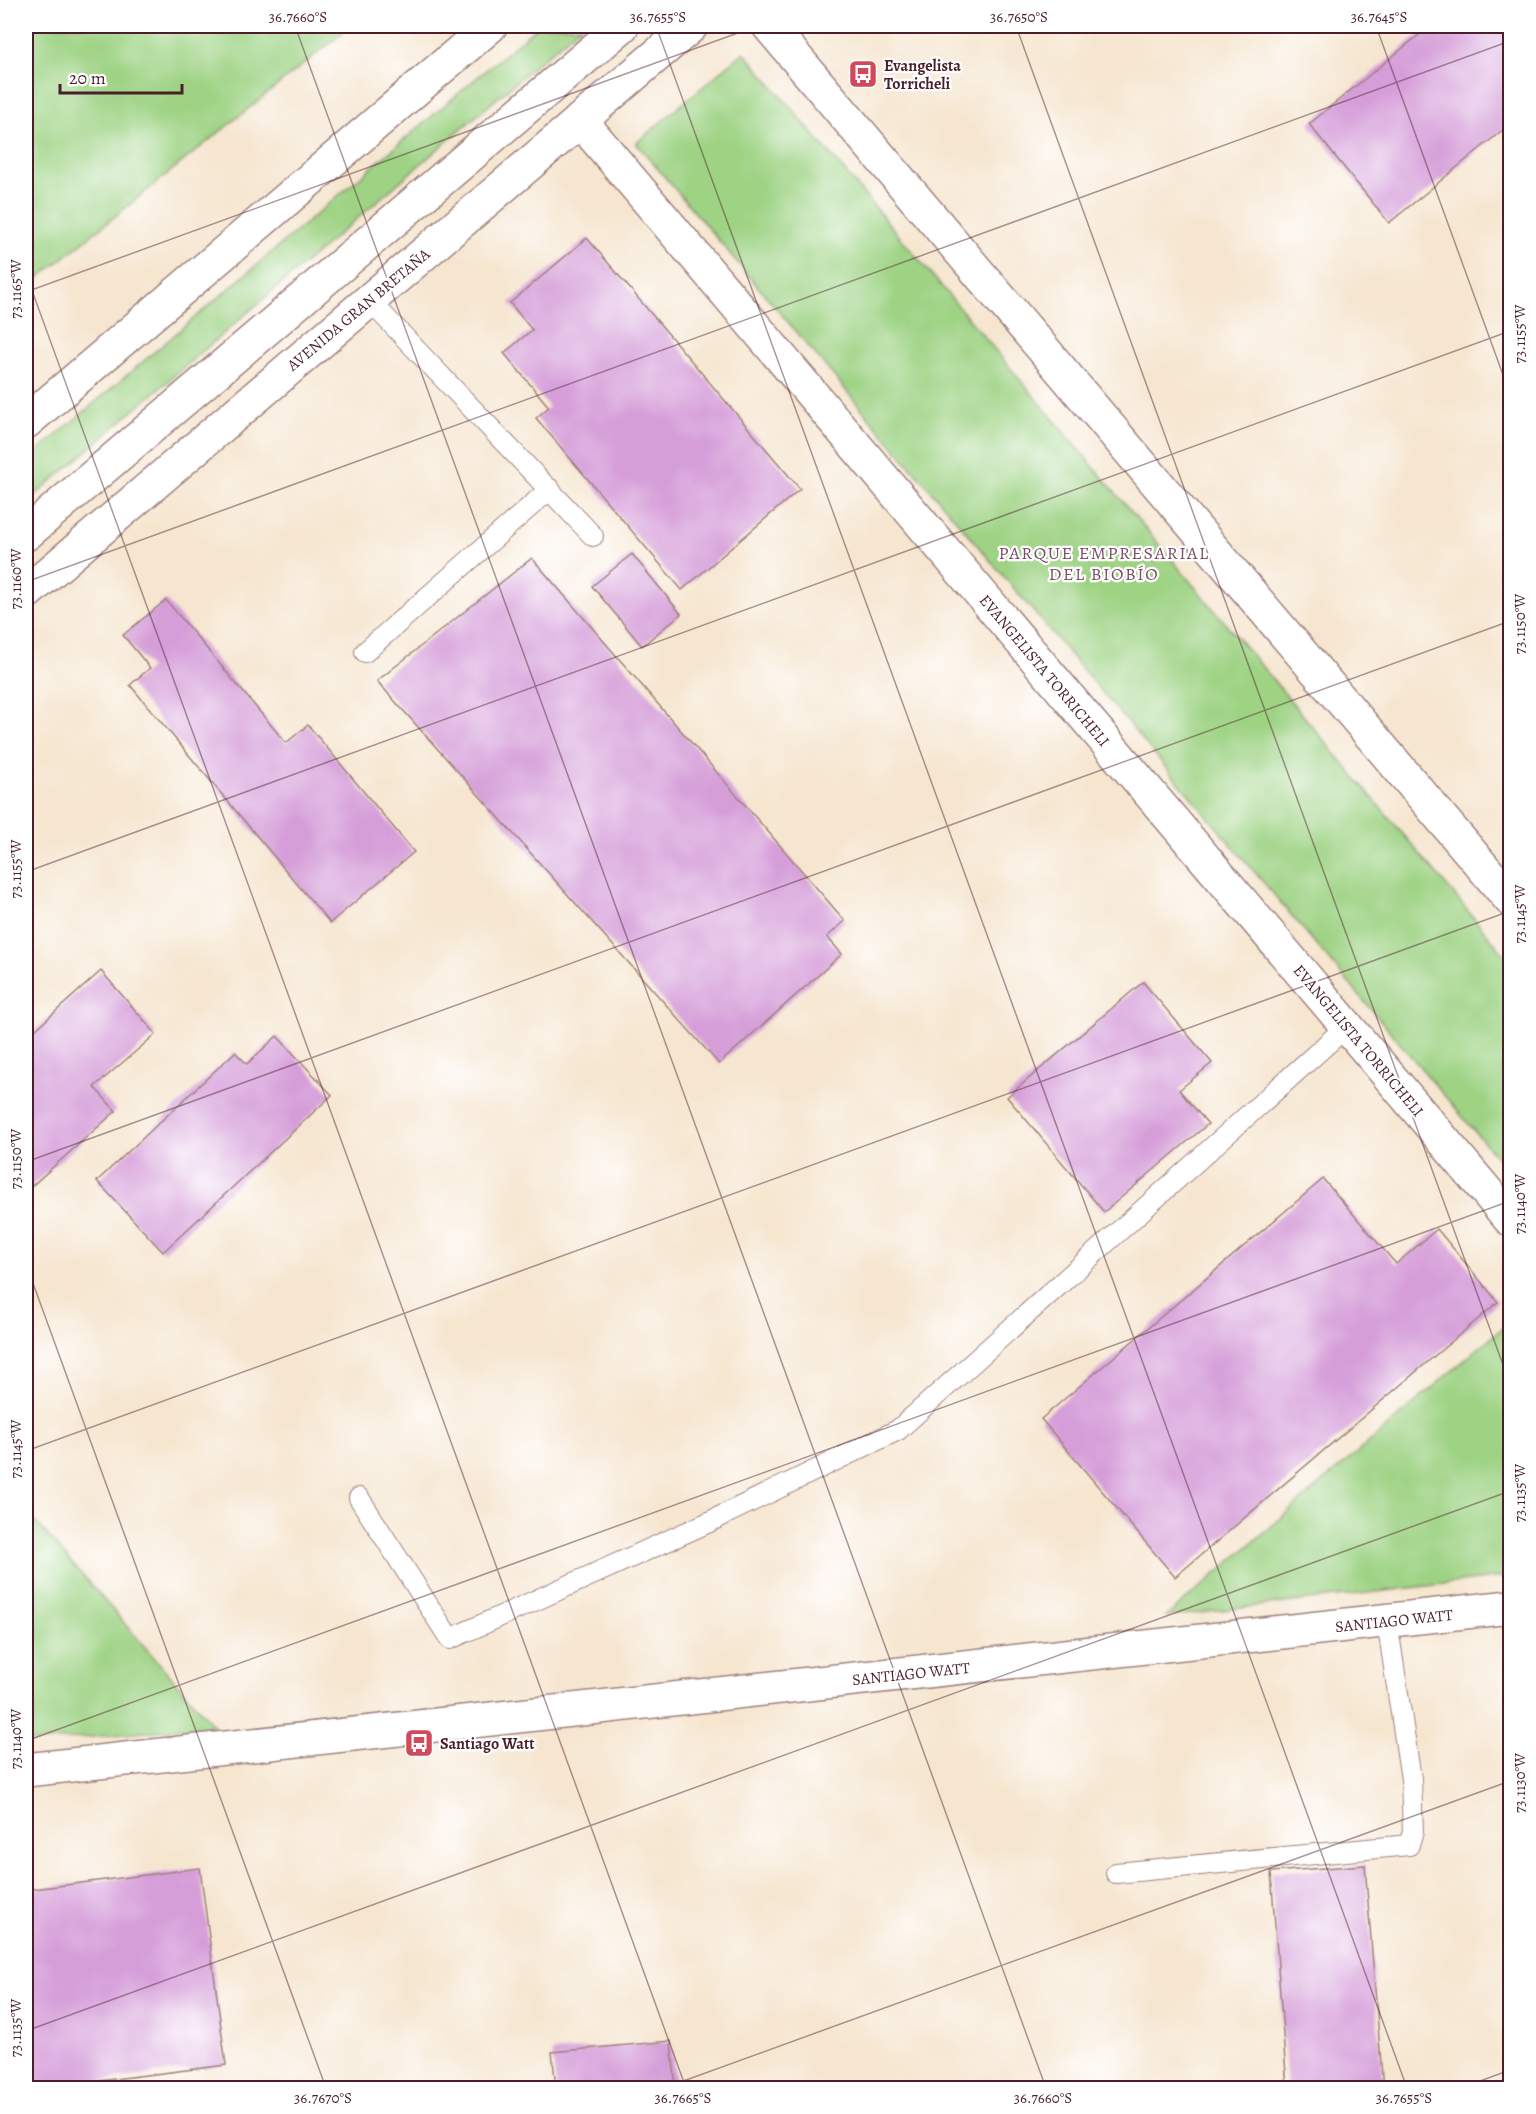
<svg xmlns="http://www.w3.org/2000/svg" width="1536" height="2114" font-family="Alegreya,serif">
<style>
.green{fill:#9ed384;stroke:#747958;stroke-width:1.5}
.building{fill:#d59ed9}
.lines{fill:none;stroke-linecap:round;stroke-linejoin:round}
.service-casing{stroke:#a0827e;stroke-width:22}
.minor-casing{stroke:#a0827e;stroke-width:36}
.primary-casing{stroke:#a0827e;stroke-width:36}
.service{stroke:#fff;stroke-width:20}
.minor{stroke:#fff;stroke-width:33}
.primary{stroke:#fff;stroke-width:33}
.ticks{fill:none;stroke:#4a1f2b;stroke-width:1.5;stroke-opacity:0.45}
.labels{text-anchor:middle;stroke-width:4.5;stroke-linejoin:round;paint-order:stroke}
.poi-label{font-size:16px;font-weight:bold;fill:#4a1f2b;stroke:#fff;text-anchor:start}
.street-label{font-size:16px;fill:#4a1f2b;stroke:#fff}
.neighbourhood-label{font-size:18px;letter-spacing:1.5px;fill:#7b4b68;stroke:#fff}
.neatline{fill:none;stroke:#4a1f2b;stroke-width:2}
.ticks-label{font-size:15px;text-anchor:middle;fill:#4a1f2b}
</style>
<rect width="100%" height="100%" fill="#fff"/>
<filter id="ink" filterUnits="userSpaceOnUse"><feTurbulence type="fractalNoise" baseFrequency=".0167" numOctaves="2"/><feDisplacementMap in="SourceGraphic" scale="12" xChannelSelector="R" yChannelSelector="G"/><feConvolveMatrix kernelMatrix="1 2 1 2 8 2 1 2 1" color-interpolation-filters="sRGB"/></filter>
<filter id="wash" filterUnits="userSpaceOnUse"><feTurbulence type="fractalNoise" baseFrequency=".008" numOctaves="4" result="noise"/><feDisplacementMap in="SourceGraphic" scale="24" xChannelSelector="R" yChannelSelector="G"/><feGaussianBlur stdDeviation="1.35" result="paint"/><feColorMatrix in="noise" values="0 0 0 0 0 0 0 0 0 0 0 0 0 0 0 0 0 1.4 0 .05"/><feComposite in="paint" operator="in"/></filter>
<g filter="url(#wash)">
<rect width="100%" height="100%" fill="#f6e6d0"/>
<g class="green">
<polygon points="26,26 351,26 26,288"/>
<polygon points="538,26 581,26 26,503 26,461"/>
<polygon points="744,52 1510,961 1510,1173 636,143"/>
<polygon points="1510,1321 1510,1576 1166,1617"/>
<polygon points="26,1511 214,1726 26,1743"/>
</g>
<g id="blocks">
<g class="building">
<polygon points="1430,26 1510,26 1510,124 1389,223 1309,124"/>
<polygon points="587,238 800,489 682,590 536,418 549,407 504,353 532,330 510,303"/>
<polygon points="632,554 681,614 642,646 592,586"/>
<polygon points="532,558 845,921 827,937 842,954 719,1064 377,681"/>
<polygon points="166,600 286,743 308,725 414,852 330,923 130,685 150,668 123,635"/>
<polygon points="101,971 156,1034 94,1087 116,1111 26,1191 26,1038"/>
<polygon points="1143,982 1212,1063 1179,1090 1208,1124 1104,1212 1007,1097"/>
<polygon points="277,1036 332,1095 163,1252 97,1181 235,1052 247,1064"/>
<polygon points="1323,1179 1396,1264 1437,1229 1498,1302 1175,1577 1041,1419"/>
<polygon points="1365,1865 1383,2088 1287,2088 1271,1872"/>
<polygon points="200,1868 226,2065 42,2088 26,2088 26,1890"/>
<polygon points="671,2041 676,2088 556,2088 552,2052"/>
</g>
</g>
</g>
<g filter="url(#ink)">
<use href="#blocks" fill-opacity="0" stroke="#a0827e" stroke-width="1.5"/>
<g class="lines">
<g class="service-casing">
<g id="service">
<polyline points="369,300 593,536"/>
<polyline points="365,652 550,489"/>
<polyline points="359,1498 450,1639 707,1523 898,1430 1347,1026"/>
<polyline points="1116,1873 1409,1845 1413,1832 1411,1779 1387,1621"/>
</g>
</g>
<g class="minor-casing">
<g id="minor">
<polyline points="769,26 1510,899"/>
<polyline points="580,120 1510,1219"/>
<polyline points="26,593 691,26"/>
<polyline points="26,1770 1510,1607"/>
</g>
</g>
<g class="primary-casing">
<g id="primary">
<polyline points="26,422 490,26"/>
<polyline points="26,534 622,26"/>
</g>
</g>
<use href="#service" class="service"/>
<use href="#minor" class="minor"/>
<use href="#primary" class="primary"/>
</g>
</g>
<path class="ticks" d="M295,26L1046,2088M656,26L1407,2088M1016,26L1510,1384M1376,26L1510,394M26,274L686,2088M26,292L757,26M26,582L1510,41M26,872L1510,331M26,1162L1510,621M26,1264L326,2088M26,1451L1510,911M26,1741L1510,1201M26,2031L1510,1491M664,2088L1510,1781M1461,2088L1510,2070"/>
<defs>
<g id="bus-square" transform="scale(1.5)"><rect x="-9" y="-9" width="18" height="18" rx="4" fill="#d1495b" stroke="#fff"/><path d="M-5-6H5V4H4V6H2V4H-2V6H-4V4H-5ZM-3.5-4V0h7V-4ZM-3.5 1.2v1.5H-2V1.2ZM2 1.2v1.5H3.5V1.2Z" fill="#fff"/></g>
</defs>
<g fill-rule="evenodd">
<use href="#bus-square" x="863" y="74"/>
<use href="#bus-square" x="419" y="1743"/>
</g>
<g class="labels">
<g class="poi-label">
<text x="884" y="71">Evangelista<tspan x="884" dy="18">Torricheli</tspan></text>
<text x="440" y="1749">Santiago Watt</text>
</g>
<g class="street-label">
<text transform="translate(358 309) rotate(-40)" y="6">AVENIDA GRAN BRETAÑA</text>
<text transform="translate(1045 670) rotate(50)" y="6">EVANGELISTA TORRICHELI</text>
<text transform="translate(1359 1040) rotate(50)" y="6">EVANGELISTA TORRICHELI</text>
<text transform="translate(1394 1620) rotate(-6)" y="6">SANTIAGO WATT</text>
<text transform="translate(911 1673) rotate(-6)" y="6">SANTIAGO WATT</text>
</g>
<g class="neighbourhood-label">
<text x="1104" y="559">PARQUE EMPRESARIAL<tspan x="1104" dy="21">DEL BIOBÍO</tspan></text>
</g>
</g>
<rect width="1536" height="2114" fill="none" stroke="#fff" stroke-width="66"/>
<path d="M60 84v9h122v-9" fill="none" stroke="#4a1f2b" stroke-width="3"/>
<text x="69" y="84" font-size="18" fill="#4a1f2b" stroke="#ffffff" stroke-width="4.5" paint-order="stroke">20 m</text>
<rect x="33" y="33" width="1470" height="2048" class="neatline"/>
<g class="ticks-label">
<text x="298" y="22">36.7660°S</text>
<text x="658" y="22">36.7655°S</text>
<text x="1019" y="22">36.7650°S</text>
<text x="1379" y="22">36.7645°S</text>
<text transform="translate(16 289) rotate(-90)" y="5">73.1165°W</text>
<text transform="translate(1520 334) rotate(-90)" y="5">73.1155°W</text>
<text transform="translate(16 579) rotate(-90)" y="5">73.1160°W</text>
<text transform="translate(1520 624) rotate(-90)" y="5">73.1150°W</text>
<text transform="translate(16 869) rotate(-90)" y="5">73.1155°W</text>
<text transform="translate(1520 914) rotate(-90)" y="5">73.1145°W</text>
<text transform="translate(16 1159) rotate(-90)" y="5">73.1150°W</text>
<text transform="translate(1520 1204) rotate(-90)" y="5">73.1140°W</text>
<text transform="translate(16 1449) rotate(-90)" y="5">73.1145°W</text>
<text transform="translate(1520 1493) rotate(-90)" y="5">73.1135°W</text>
<text transform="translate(16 1739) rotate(-90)" y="5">73.1140°W</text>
<text transform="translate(1520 1783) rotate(-90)" y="5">73.1130°W</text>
<text transform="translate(16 2028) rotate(-90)" y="5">73.1135°W</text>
<text x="323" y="2103">36.7670°S</text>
<text x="683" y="2103">36.7665°S</text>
<text x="1043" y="2103">36.7660°S</text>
<text x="1404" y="2103">36.7655°S</text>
</g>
</svg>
